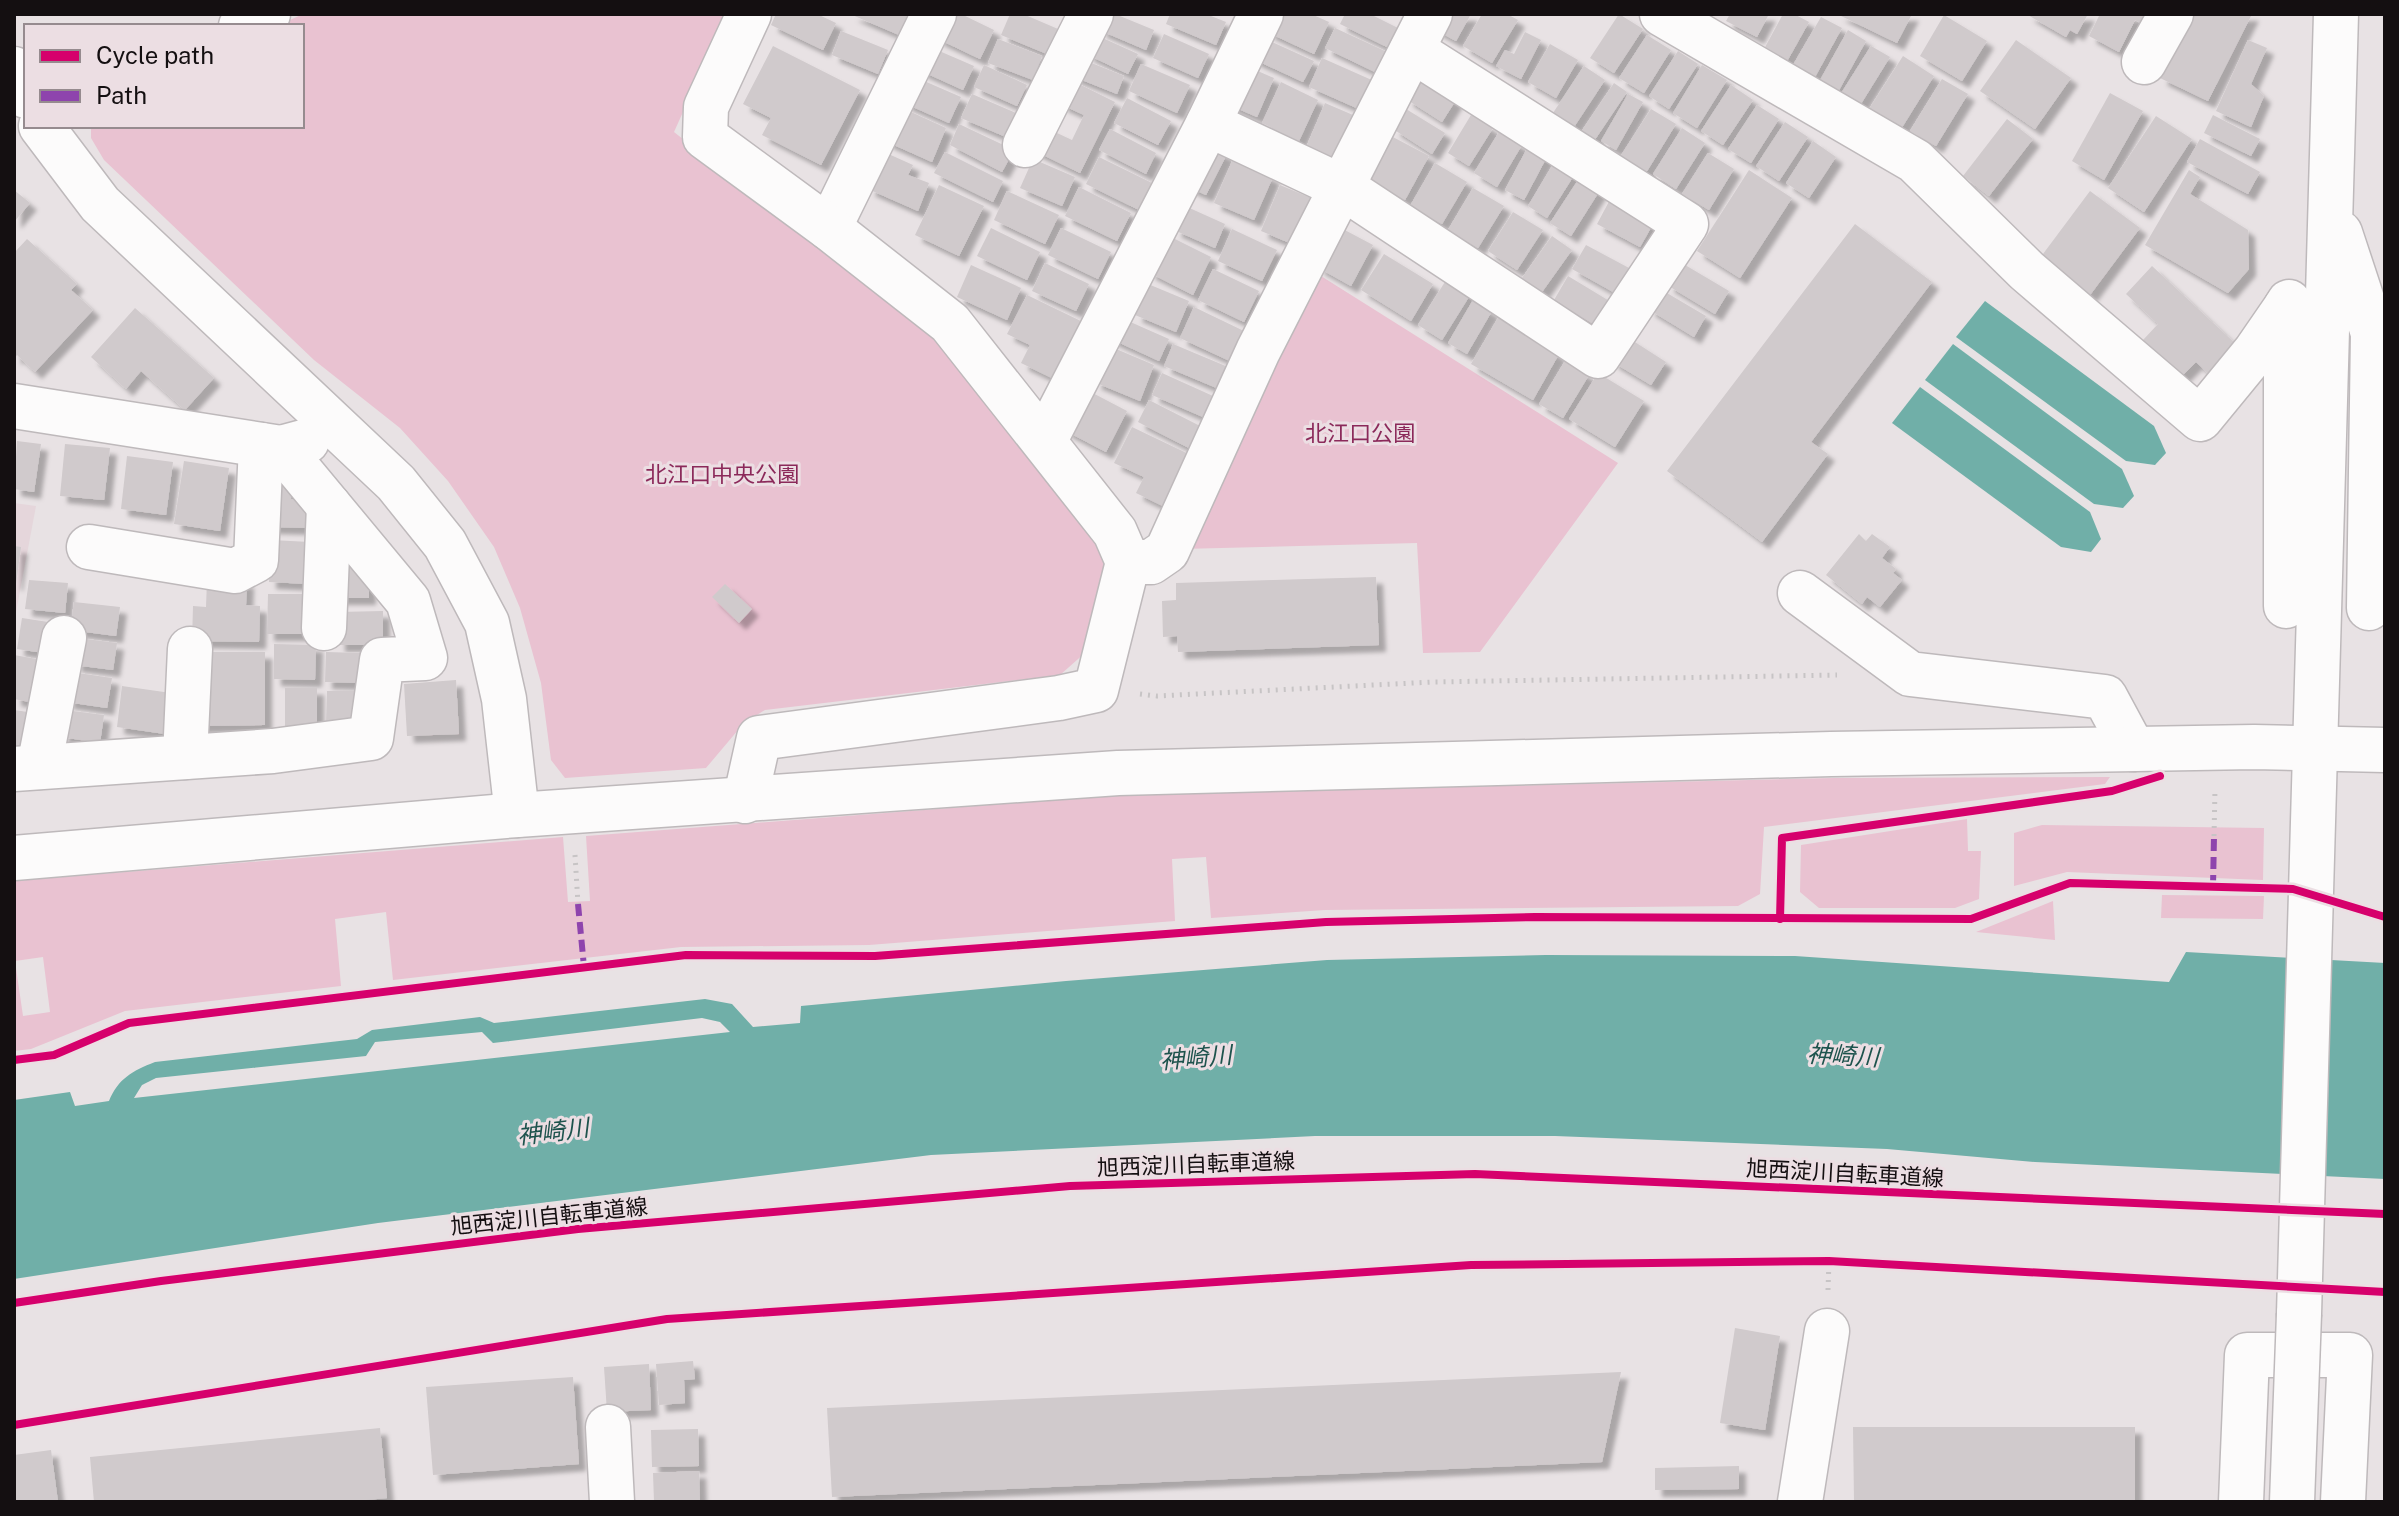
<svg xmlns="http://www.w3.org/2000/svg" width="2399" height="1516" font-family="'Public Sans','Noto Sans JP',sans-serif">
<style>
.built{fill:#e5d6db}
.green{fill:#e9c2d1;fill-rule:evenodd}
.water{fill:#70afa8;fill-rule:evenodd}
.building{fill:#d0cacc;filter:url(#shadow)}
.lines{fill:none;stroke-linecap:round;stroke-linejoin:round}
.minor-casing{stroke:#beb9bb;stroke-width:47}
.path{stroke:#c7c4c5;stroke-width:5;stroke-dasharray:2 6;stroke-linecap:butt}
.minor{stroke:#fcfbfb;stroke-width:44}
.minor-bridge-casing{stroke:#beb9bb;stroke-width:47;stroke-linecap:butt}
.minor-bridge{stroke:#fcfbfb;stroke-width:44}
.quiet{stroke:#8e44ad;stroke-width:6;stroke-dasharray:12 6;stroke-linecap:butt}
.cycleway-casing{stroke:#ecdee3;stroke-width:13}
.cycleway{stroke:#d6006c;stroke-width:8}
.labels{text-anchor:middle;stroke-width:6;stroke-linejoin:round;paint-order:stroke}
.park-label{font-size:22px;fill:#8b295a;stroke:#ecdee3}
.street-label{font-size:22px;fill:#140f11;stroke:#ecdee3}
.water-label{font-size:24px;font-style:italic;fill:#1e534d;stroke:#ecdee3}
</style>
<defs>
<filter id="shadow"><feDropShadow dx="7" dy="7" stdDeviation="2" flood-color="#0004"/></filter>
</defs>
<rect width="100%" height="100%" fill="#e8e2e4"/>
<polygon class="built" points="14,503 36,506 14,623"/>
<g class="green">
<polygon points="303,14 727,14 674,132 936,340 1109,556 1086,652 1060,675 765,710 744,723 706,768 565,778 551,760 541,683 520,608 494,547 448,481 400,428 314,360 104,160 91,138 91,126 302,126 302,26 277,26"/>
<polygon points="1313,271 1618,463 1480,652 1423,653 1417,543 1181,549"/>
<path d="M2110,777L2105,784L1764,827L1760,894L1738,906L1325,910L1211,918L1206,857L1172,859L1175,921L869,945L681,947L393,980L386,912L335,919L341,986L125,1011L31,1049L14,1051V881L563,837L568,902L590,901L586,836L1119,795L1835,778ZM43,957L50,1012L23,1016L15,961Z"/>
<polygon points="1967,819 1968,851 1981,851 1979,899 1955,908 1819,908 1800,892 1801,845"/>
<polygon points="2042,825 2264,828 2263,880 2067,872 2014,886 2014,833"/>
<polygon points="2162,895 2264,896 2263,919 2161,918"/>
<polygon points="2053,901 2055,940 1976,932"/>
</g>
<g class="water">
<polygon points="1985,301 2154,426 2166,453 2155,465 2126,461 1956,337"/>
<polygon points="1953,344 2122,469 2134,496 2123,508 2094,504 1925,380"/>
<polygon points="1920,387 2090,512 2101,539 2091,552 2061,547 1892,423"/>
<path d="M2186,952L2385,963V1179L2035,1162L1887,1149L1555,1136H1315L931,1155L378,1223L14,1279V1100L70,1092L75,1106L109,1101C118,1079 132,1071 155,1062L357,1039L372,1030L480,1017L494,1023L705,999L732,1004L753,1027L800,1023L801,1006L1066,981L1327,960L1546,955L1795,956L2169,982ZM702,1018L720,1022L730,1032L134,1098L142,1085L156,1078L366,1056L375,1042L482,1032L493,1043Z"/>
</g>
<g class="building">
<polygon points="776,14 817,14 836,23 823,50 771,25"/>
<polygon points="850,14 908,14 899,35"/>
<polygon points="947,14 961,14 994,30 980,59 936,38"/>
<polygon points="1010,14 1023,14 1058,29 1047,54 1001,35"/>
<polygon points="1105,14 1115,14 1154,30 1146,50 1099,30"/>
<polygon points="1170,14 1206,14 1226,22 1216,45 1166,24"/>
<polygon points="1276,14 1311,14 1329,22 1314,54 1267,32"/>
<polygon points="1345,14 1370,14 1402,30 1393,50 1340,24"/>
<polygon points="1442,14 1471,14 1456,41 1434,29"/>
<polygon points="1482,14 1507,14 1518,20 1492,63 1463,46"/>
<polygon points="1619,14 1643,29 1614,73 1590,58"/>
<polygon points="1730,14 1769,14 1757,37 1726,21"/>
<polygon points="1783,14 1794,14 1809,22 1786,63 1763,51"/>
<polygon points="1837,14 1912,14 1897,43"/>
<polygon points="2026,14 2088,14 2077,34 2070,30 2066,37"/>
<polygon points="2100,14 2153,14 2146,26 2135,20 2119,52 2089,36"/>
<polygon points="2192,14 2252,14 2208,101 2160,78"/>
<polygon points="1944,15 1987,41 1962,81 1920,56"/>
<polygon points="1821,17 1842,28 1815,77 1793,65"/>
<polygon points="1335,28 1387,52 1377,73 1325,48"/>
<polygon points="1848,30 1866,41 1838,92 1819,82"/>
<polygon points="841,31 888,50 878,74 832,55"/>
<polygon points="1525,32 1541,40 1521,79 1496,66 1505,50 1514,54"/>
<polygon points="1164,34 1209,54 1198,78 1153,58"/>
<polygon points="1096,35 1138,54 1128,74 1086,54"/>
<polygon points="1647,35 1671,50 1644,93 1619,78"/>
<polygon points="1261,37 1314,61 1303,82 1251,58"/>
<polygon points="998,39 1042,56 1033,80 988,63"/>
<polygon points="2016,40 2071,78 2035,129 1980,91"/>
<polygon points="2248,40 2267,48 2251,84 2264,96 2251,127 2216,111"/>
<polygon points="1550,44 1578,60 1556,98 1528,82"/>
<polygon points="773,46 860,90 821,165 762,135 771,118 743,104"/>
<polygon points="1871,46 1890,57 1859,107 1840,95"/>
<polygon points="930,47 974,66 963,90 919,70"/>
<polygon points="1678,51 1698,64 1669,109 1649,96"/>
<polygon points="1903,56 1934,76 1901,129 1869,109"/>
<polygon points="1079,58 1124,76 1117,94 1072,76"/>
<polygon points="1322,58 1374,81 1361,110 1309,87"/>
<polygon points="1141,64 1190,85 1177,113 1129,91"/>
<polygon points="984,65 1027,85 1017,106 974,87"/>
<polygon points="1244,65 1274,78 1257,117 1227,104"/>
<polygon points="1702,65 1727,80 1697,128 1673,113"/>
<polygon points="1584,66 1605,80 1572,130 1551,116"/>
<polygon points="915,77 961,97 949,123 904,103"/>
<polygon points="1419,78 1456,100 1442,122 1406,99"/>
<polygon points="1942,79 1968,94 1936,146 1910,131"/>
<polygon points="1071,80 1115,102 1080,173 1031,149 1042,126 1072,140 1084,115 1060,104"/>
<polygon points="1281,82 1318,100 1299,141 1262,123"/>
<polygon points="1614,83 1627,92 1592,144 1579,135"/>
<polygon points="1731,85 1753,100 1723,145 1701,131"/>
<polygon points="2110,93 2143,111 2104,180 2072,161"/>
<polygon points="972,94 1016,113 1006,137 961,118"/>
<polygon points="1628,94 1643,102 1616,150 1601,141"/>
<polygon points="1127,98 1171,121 1158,145 1114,123"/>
<polygon points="1325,103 1353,115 1333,161 1305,150"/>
<polygon points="1757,105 1779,119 1751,163 1728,149"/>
<polygon points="900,107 946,128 932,162 885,141"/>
<polygon points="1406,109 1445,133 1432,154 1393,129"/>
<polygon points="1651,109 1676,124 1644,176 1618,160"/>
<polygon points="1471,115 1493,128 1469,166 1448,153"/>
<polygon points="2213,115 2260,139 2251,156 2204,133"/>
<polygon points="2156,116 2192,139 2144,212 2108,188"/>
<polygon points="2007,119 2033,139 1989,196 1963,176"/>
<polygon points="1785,122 1808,137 1779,181 1756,166"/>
<polygon points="959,124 1014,150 1002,172 950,145"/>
<polygon points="1682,128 1705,143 1676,189 1653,174"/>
<polygon points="1110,129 1156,153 1146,174 1099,150"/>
<polygon points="1499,132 1522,145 1497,187 1474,173"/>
<polygon points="1389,135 1429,156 1405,200 1366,179"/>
<polygon points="2200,139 2260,172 2248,194 2187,162"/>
<polygon points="1813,141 1836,157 1809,198 1786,183"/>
<polygon points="1530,143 1549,153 1524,200 1505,190"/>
<polygon points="1206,145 1227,154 1206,195 1186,186"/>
<polygon points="884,152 913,165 908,175 929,183 918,211 868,189"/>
<polygon points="945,152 1003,181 993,202 934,173"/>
<polygon points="1708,153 1734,169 1709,210 1682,194"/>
<polygon points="1558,156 1578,169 1547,218 1528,206"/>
<polygon points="1099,157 1152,183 1139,210 1086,184"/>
<polygon points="1033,159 1075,177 1062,206 1020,188"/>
<polygon points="1233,159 1273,177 1254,220 1214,203"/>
<polygon points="1435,163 1467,182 1442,224 1410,206"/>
<polygon points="1749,170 1792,198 1740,278 1697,251"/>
<polygon points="2189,170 2200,177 2190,194 2248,230 2249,269 2228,293 2145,245"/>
<polygon points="1582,174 1602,187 1571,236 1550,223"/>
<polygon points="939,185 984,206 959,256 915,235"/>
<polygon points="1280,185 1311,198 1292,244 1261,231"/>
<polygon points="1079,187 1131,213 1117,241 1065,216"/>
<polygon points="1473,188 1504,206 1478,248 1448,230"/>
<polygon points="14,190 30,203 14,222"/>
<polygon points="1007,191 1059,215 1045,244 994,220"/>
<polygon points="2090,191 2140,228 2090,295 2040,258"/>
<polygon points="1613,194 1657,217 1640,247 1597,224"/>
<polygon points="1185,206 1225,224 1215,248 1174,230"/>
<polygon points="1513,212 1543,230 1517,270 1488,251"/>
<polygon points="1855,224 1932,282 1811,442 1828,454 1762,542 1667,471"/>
<polygon points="1339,227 1373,245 1351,286 1317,267"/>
<polygon points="991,228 1040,252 1027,280 977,256"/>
<polygon points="1061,228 1111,252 1098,279 1048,255"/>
<polygon points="1232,229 1277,250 1262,281 1218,261"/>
<polygon points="1167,235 1211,257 1193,295 1148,272"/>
<polygon points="1552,236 1572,250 1542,292 1522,278"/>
<polygon points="27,239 77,284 71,290 93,310 35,372 17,355 14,359 14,253"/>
<polygon points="1586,245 1629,268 1615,293 1572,269"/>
<polygon points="1384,254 1433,284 1411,321 1361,290"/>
<polygon points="1680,262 1729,291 1715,314 1667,285"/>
<polygon points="1045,263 1089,284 1076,311 1032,291"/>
<polygon points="971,265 1021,288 1007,320 957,297"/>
<polygon points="2152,266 2239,347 2211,376 2196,362 2182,376 2143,340 2158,324 2126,294"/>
<polygon points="1213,269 1259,291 1244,322 1198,300"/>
<polygon points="1568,276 1611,302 1597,326 1554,300"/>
<polygon points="1448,277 1472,292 1442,340 1418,325"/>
<polygon points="1148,284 1189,301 1176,332 1135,315"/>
<polygon points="1660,289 1706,316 1694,337 1648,309"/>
<polygon points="1027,295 1087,324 1058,381 1021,363 1030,345 1007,334"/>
<polygon points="1473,300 1492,311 1467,354 1448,343"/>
<polygon points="1194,307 1246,332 1232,362 1180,338"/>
<polygon points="135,308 214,378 185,410 141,371 126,389 91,357"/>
<polygon points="1119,317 1169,339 1159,361 1109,338"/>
<polygon points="1498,318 1559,354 1533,400 1471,364"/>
<polygon points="1627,337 1666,362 1651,385 1611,361"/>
<polygon points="1173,344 1228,367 1219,389 1164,366"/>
<polygon points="1109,346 1154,365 1140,401 1094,382"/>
<polygon points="1565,361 1589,375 1563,418 1539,404"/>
<polygon points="1162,373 1213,396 1203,417 1152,395"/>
<polygon points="1598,373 1644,401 1615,447 1569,419"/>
<polygon points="1085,389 1127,411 1106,452 1064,430"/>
<polygon points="1149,400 1200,426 1189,448 1138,422"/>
<polygon points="1132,427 1197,458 1171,510 1136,493 1144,477 1114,463"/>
<polygon points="17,441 41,444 34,492 14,489"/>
<polygon points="65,444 110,448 104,500 60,496"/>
<polygon points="127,456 173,462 166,515 121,509"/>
<polygon points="184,461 229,468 220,531 174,524"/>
<polygon points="273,478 292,479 291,499 311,500 310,528 270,527"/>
<polygon points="1859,534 1866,541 1872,534 1890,547 1882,558 1896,569 1893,573 1902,580 1880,607 1867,597 1862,604 1826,575"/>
<polygon points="271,540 310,542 308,584 269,582"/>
<polygon points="14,546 21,547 16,584 14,584"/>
<polygon points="337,552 357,552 356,574 369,574 369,598 336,598"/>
<polygon points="1376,577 1379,645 1178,652 1177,636 1163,637 1162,601 1176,600 1176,583"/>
<polygon points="29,580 68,583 65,613 25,609"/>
<polygon points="207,580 247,581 246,605 260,606 259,642 192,641 193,606 206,607"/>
<polygon points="725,584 752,609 739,623 712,597"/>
<polygon points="268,594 307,594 307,634 267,634"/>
<polygon points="74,602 120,607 116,636 70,630"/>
<polygon points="383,611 383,645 338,645 338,612"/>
<polygon points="22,618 55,623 50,654 17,649"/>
<polygon points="78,638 117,643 113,670 74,665"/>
<polygon points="274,644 316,645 315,680 274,679"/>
<polygon points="196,652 265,652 265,725 196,726"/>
<polygon points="326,652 361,653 360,683 325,682"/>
<polygon points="14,655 48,661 40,704 14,699"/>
<polygon points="71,672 112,678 107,708 66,702"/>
<polygon points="456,680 459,734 407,736 404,684"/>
<polygon points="122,686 171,693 165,734 117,727"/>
<polygon points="285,688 317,688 317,728 285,727"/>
<polygon points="327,691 359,691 359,723 326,723"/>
<polygon points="14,710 35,713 28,757 14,755"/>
<polygon points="65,710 104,715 100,743 61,737"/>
<polygon points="1735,1328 1780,1336 1765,1430 1720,1423"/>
<polygon points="693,1361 695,1379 684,1380 685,1403 659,1405 656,1364"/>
<polygon points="649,1364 651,1410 607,1412 604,1367"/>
<polygon points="1621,1372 1602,1462 832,1497 827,1408"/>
<polygon points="573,1377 579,1464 433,1475 426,1387"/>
<polygon points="1853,1427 2135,1427 2135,1502 1854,1502"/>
<polygon points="380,1428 387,1498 345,1502 94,1502 90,1457"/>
<polygon points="698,1429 699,1466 652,1467 651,1430"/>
<polygon points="51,1450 58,1502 14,1502 14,1455"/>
<polygon points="1739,1466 1739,1489 1655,1490 1655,1468"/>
<polygon points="699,1471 700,1502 654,1502 653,1473"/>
</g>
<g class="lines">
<g class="minor-casing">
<g id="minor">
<polyline points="1662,14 1915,161 2027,271 2200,419 2255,352 2286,307"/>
<polyline points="241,26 268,14"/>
<polyline points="2144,62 2171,14"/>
<polyline points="14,69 26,96"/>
<polyline points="1208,124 1342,187 1598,356 1686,224 1412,50"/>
<polyline points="41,126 100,204 396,483 445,544 487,623 504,699 517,815"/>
<polyline points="1025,145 1091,14"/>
<polyline points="829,228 934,14"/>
<polyline points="2340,233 2373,333 2369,608"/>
<polyline points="14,406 281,448 307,441"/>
<polyline points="1045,440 1208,124 1261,14"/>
<polyline points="89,547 235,571 256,560 261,445"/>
<polyline points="1128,562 1151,562 1167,551 1258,351 1430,14"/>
<polyline points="1800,593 1910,674 2105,697 2133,749"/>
<polyline points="2286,606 2286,307 2289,302"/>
<polyline points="324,628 329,506"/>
<polyline points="185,757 190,649"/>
<polyline points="39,767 64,638"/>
<polyline points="14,769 273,751 371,738 382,660 425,658 408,601 281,448"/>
<polyline points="745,801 759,738 1059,698 1096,690 1128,562 1115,532 950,323 829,228 705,137 706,107 749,14"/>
<polyline points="14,858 517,815 1118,773 1831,754 2254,747 2385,750"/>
<polyline points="2299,1314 2336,14"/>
<polyline points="608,1427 612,1502"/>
<polyline points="1800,1502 1827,1331"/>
<polyline points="2241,1502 2247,1355 2350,1355 2343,1502"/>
</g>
</g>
<g class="path">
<polyline points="1140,694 1157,696 1433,682 1837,675"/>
<polyline points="2214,836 2215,789"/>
<polyline points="575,855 578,904"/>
<polyline points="1828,1290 1829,1261"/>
</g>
<use href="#minor" class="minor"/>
<g class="minor-bridge-casing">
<polyline id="minor-bridge" points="2292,1502 2299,1314"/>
</g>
<use href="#minor-bridge" class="minor-bridge"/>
<g class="quiet">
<polyline points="2213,887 2214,836"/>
<polyline points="578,904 584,967"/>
</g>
<g class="cycleway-casing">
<g id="cycleway">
<polyline points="1780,919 1782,838 2112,791 2160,776"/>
<polyline points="14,1060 54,1055 129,1023 686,955 875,956 1326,922 1535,917 1971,919 2070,883 2293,889 2385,917"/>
<polyline points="14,1303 161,1281 578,1229 1070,1186 1475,1174 2385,1214"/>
<polyline points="14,1425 667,1319 1471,1265 1829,1261 2385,1292"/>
</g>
</g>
<use href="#cycleway" class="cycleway"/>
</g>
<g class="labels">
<g class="park-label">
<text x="1360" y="441">北江口公園</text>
<text x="722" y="482">北江口中央公園</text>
</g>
<g class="street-label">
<text transform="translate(1196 1164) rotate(-2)" y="8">旭西淀川自転車道線</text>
<text transform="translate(1845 1173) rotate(3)" y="8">旭西淀川自転車道線</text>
<text transform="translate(549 1216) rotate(-6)" y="8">旭西淀川自転車道線</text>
</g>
<g class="water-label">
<text transform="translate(1843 1056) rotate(3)" y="8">神崎川</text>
<text transform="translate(1196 1058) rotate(-5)" y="8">神崎川</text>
<text transform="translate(553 1132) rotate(-7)" y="8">神崎川</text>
</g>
</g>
<rect width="2399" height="1516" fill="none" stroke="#140f11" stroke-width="32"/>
<rect x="24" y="24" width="280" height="104" fill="#ecdee3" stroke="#968b8f" stroke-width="2"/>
<rect x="40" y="50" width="40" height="12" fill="#d6006c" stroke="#968b8f" stroke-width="2"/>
<text x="96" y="64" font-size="24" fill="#140f11">Cycle path</text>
<rect x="40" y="90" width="40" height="12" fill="#8e44ad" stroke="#968b8f" stroke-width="2"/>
<text x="96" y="104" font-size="24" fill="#140f11">Path</text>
</svg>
